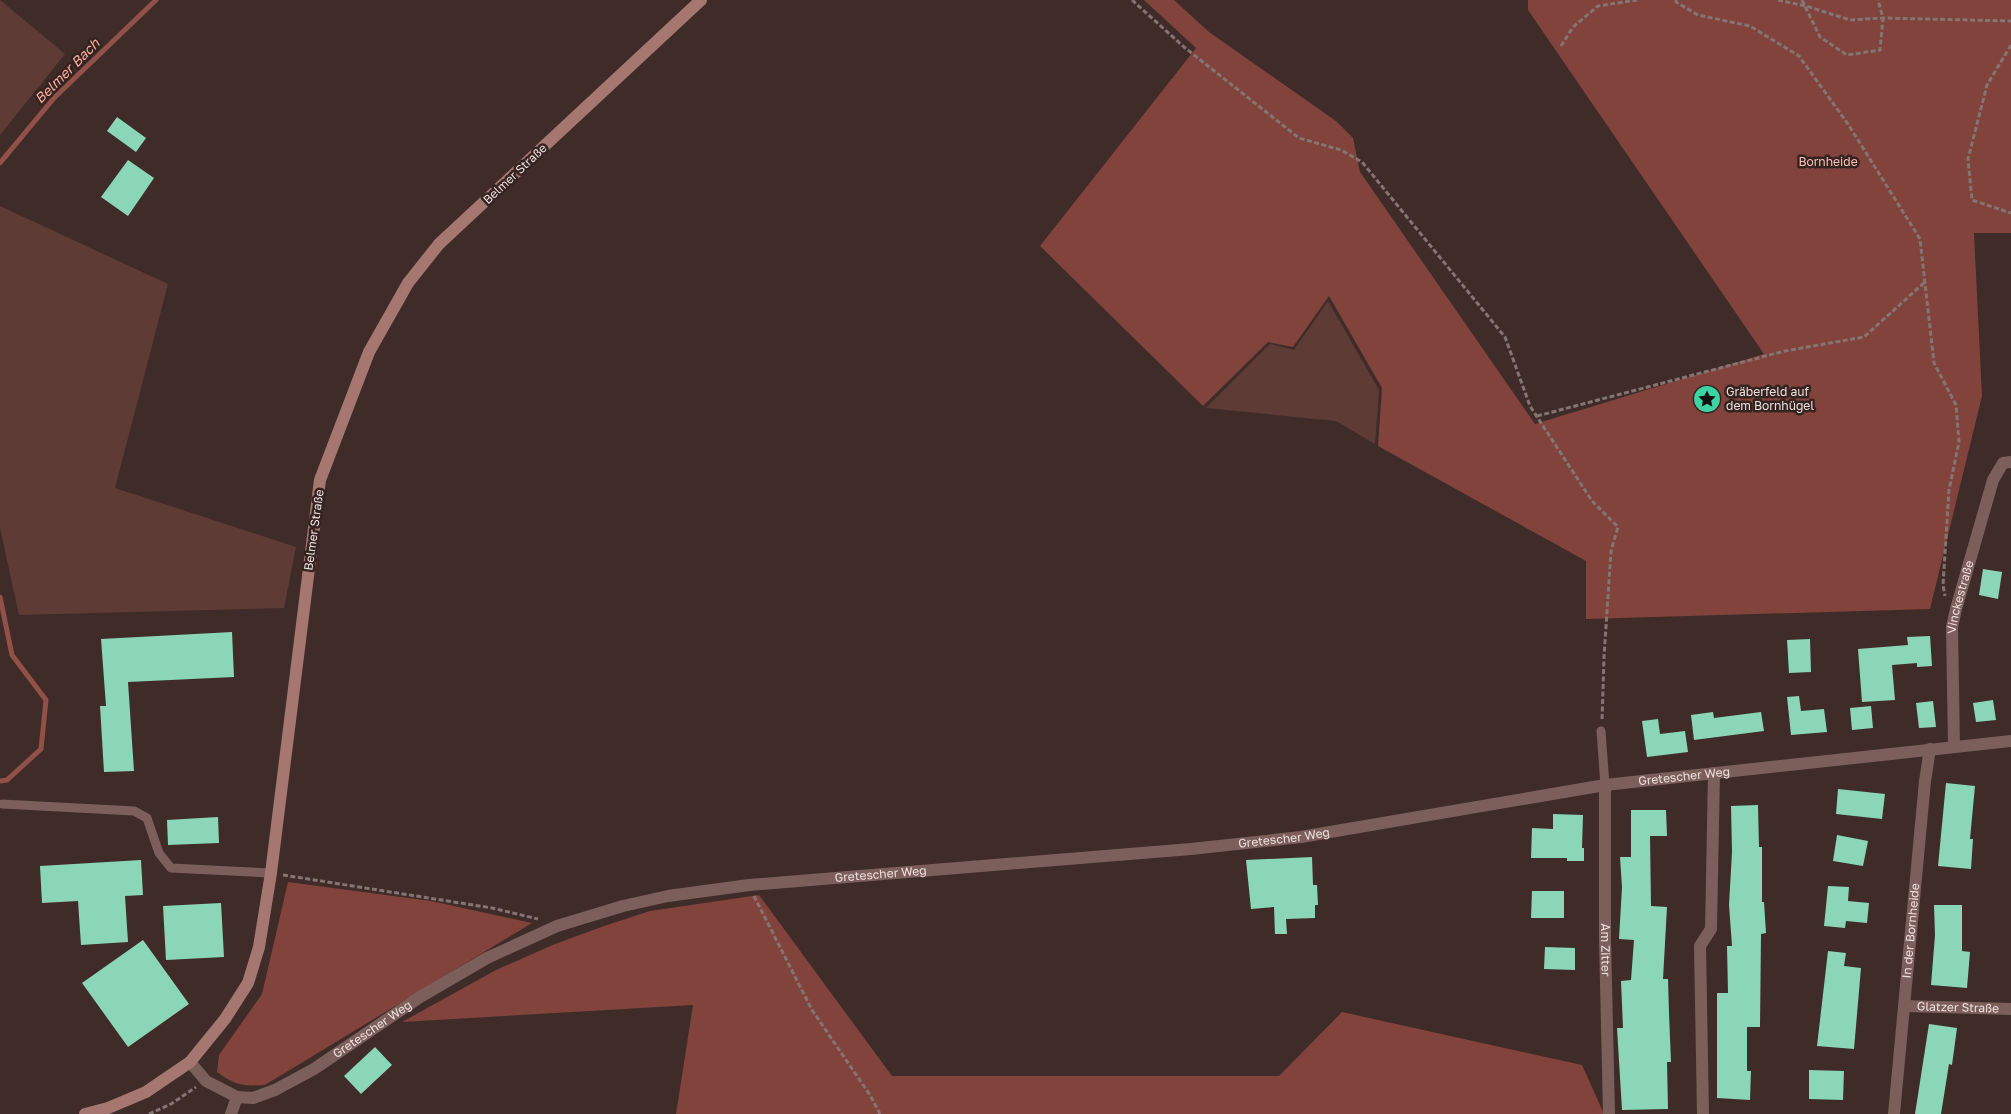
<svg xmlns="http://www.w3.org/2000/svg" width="2011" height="1114" font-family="'Golos Text',sans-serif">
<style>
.green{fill:#5f3b35}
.forest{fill:#81433b}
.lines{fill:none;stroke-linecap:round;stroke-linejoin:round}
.stream{stroke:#915148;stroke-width:5}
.building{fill:#8bd6b7}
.path{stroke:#857572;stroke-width:3;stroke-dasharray:5 2.5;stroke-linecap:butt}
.lane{stroke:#7c5f5a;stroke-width:9}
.street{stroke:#7c5f5a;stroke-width:12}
.secondary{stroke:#a57770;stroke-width:12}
.labels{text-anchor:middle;stroke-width:5;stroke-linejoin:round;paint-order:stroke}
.park-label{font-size:12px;fill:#fdc2b8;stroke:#352320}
.street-label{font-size:12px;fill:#ede0de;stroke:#352320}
.poi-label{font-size:12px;fill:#ede0de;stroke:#352320;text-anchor:start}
.water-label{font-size:14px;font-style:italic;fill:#fbada1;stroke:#352320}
</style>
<rect width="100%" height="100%" fill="#3f2c29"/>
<g class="green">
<polygon points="0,0 65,54 0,135"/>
<polygon points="0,206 168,284 115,488 296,547 284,608 19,615 0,528"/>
<polygon points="1328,301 1379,390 1375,444 1336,421 1206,408 1270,344 1294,350"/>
</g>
<g class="forest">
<polygon points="1144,0 1174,0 1209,32 1336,121 1353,138 1360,172 1535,424 1764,354 1528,10 1528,0 2011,0 2011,233 1974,233 1982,396 1930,609 1586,619 1586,561 1378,446 1382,388 1329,296 1293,347 1268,342 1203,406 1040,246 1196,48"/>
<path d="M288,882L431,901L532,923L265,1085C242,1086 236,1086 217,1072L219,1055L262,994Z"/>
<polygon points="759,895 892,1076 1279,1076 1342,1012 1582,1065 1604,1114 676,1114 693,1005 402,1022 496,970 555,944 607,925 650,911"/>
</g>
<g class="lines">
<g class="stream">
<polyline points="0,163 54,98 156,0"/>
<polyline points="0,597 12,655 46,700 41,749 7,780 0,781"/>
</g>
</g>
<g class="building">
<polygon points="117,117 146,138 136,152 107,131"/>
<polygon points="128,160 154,178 128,216 101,197"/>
<polygon points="1983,569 2002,572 1998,599 1979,595"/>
<polygon points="232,632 234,677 128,682 134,771 104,772 100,706 106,706 101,639"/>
<polygon points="1930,636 1932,666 1917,667 1917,663 1892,665 1895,700 1862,702 1858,649 1908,645 1907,637"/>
<polygon points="1810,639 1811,672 1789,673 1787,640"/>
<polygon points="1799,696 1801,711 1824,709 1827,732 1791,735 1787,697"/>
<polygon points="1993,700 1996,720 1976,722 1973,703"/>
<polygon points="1933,701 1936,727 1919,728 1916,703"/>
<polygon points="1871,706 1873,728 1852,730 1850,708"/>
<polygon points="1713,712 1714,718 1761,712 1764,731 1694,740 1691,715"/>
<polygon points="1658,719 1660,734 1685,731 1688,752 1647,757 1642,721"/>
<polygon points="1946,783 1975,786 1970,839 1973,839 1971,869 1938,866"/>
<polygon points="1838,789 1885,794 1882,819 1836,814"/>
<polygon points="1758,805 1759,847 1762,847 1762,902 1764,902 1766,933 1761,934 1760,1027 1747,1027 1747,1071 1751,1071 1750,1100 1717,1098 1717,993 1728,993 1727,946 1732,946 1729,905 1732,852 1731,806"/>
<polygon points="1631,810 1666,810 1667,836 1650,836 1651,906 1667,907 1663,979 1668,979 1669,1013 1671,1062 1667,1062 1668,1109 1622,1110 1617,1028 1623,1028 1621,981 1631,980 1634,940 1619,939 1622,887 1620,857 1631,857"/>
<polygon points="1553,814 1583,815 1582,848 1584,848 1584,861 1567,861 1567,858 1531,858 1532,828 1553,829"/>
<polygon points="218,817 219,843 168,845 167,820"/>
<polygon points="1837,835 1868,841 1863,866 1833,861"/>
<polygon points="1312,857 1313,885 1317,885 1318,905 1315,905 1315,918 1286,919 1287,934 1275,934 1274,907 1251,909 1246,860"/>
<polygon points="141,860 143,895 125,896 128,942 81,945 78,901 42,903 40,866"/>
<polygon points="1828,886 1849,887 1848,901 1869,903 1867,923 1846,921 1845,928 1824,926"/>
<polygon points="1532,891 1564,891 1564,918 1531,918"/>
<polygon points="221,903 224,957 166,960 163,906"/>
<polygon points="1934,905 1962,905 1962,951 1970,952 1967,988 1931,985 1935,935"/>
<polygon points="143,940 189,1004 128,1047 82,983"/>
<polygon points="1545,947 1575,948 1575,970 1544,969"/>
<polygon points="1828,951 1846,953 1844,966 1861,968 1854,1049 1817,1046"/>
<polygon points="1929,1024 1957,1028 1952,1065 1949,1064 1941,1114 1915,1114"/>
<polygon points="375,1047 392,1065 361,1094 344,1076"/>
<polygon points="1809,1070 1844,1071 1843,1100 1809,1099"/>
</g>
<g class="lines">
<g class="path">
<polyline points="1132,0 1184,47 1299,138 1341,150 1362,162 1505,337 1530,406 1592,501 1618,527 1611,551 1604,657 1602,721"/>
<polyline points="1676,0 1676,2 1698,15 1750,26 1799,56 1848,124 1920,239 1934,363 1956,405 1959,442 1949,490 1943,585 1945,596"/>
<polyline points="1778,0 1806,6 1850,20 1883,18 2011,21"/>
<polyline points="1802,0 1820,37 1847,55 1880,50 1883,18 1878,0"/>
<polyline points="2011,45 1987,85 1968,159 1972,200 2011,213"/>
<polyline points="1561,46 1573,27 1598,6 1637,0"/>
<polyline points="1537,416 1785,351 1864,337 1925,282"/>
<polyline points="283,875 492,908 538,919"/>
<polyline points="754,896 812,1010 870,1095 880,1114"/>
<polyline points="149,1114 171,1104 196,1087"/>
</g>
<g class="lane">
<polyline points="1601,731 1605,785"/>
<polyline points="2,804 134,811 147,818 159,853 171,868 271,873"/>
</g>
<g class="street">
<path id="s1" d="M1954,746L1952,627L1956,609L1993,480L2003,463L2011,462"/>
<path id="s2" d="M1605,785V939L1609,1114"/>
<path id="s3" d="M1904,1006L2011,1009"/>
<path id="s4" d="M190,1062L206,1081L237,1097L253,1098L275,1090L314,1069L420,997L487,958L557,926L623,906L668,896L749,885L1191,849L1301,837L1605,785L2011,741"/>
<polyline points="231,1114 237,1097"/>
<polyline points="1703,1114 1700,946 1711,929 1714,773"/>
<path id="s5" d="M1894,1114L1925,781L1930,749"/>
</g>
<polyline class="secondary" points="85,1114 108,1108 146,1092 190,1062 225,1019 248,983 259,947 271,873 320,480 369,352 408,283 439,244 701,0"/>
</g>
<defs>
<g id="sight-disc" transform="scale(1.4375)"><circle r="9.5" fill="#3dd4a3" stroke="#352320"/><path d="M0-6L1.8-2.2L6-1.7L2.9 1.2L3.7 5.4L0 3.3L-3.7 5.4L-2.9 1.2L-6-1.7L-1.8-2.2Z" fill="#111"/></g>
</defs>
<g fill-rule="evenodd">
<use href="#sight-disc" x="1707" y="399"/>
</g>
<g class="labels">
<g class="park-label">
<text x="1828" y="166">Bornheide</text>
</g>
<g class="street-label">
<text transform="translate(515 174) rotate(-43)" y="4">Belmer Straße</text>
<text transform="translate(314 530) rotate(-82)" y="4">Belmer Straße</text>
<text dy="4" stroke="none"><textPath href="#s1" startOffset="150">Vinckestraße</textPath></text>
<text dy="4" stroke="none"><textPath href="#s4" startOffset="1565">Gretescher Weg</textPath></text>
<text dy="4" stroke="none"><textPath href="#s4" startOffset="1160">Gretescher Weg</textPath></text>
<text dy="4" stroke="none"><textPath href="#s4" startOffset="755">Gretescher Weg</textPath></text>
<text dy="4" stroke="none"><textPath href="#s5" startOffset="184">In der Bornheide</textPath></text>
<text dy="4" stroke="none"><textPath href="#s2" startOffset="165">Am Zitter</textPath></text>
<text dy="4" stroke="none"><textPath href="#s3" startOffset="54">Glatzer Straße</textPath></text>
<text dy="4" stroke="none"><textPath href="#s4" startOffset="214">Gretescher Weg</textPath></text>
</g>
<g class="poi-label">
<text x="1726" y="396">Gräberfeld auf<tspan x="1726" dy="14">dem Bornhügel</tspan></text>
</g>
<g class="water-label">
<text transform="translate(67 71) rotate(-45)" y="5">Belmer Bach</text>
</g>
</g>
</svg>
